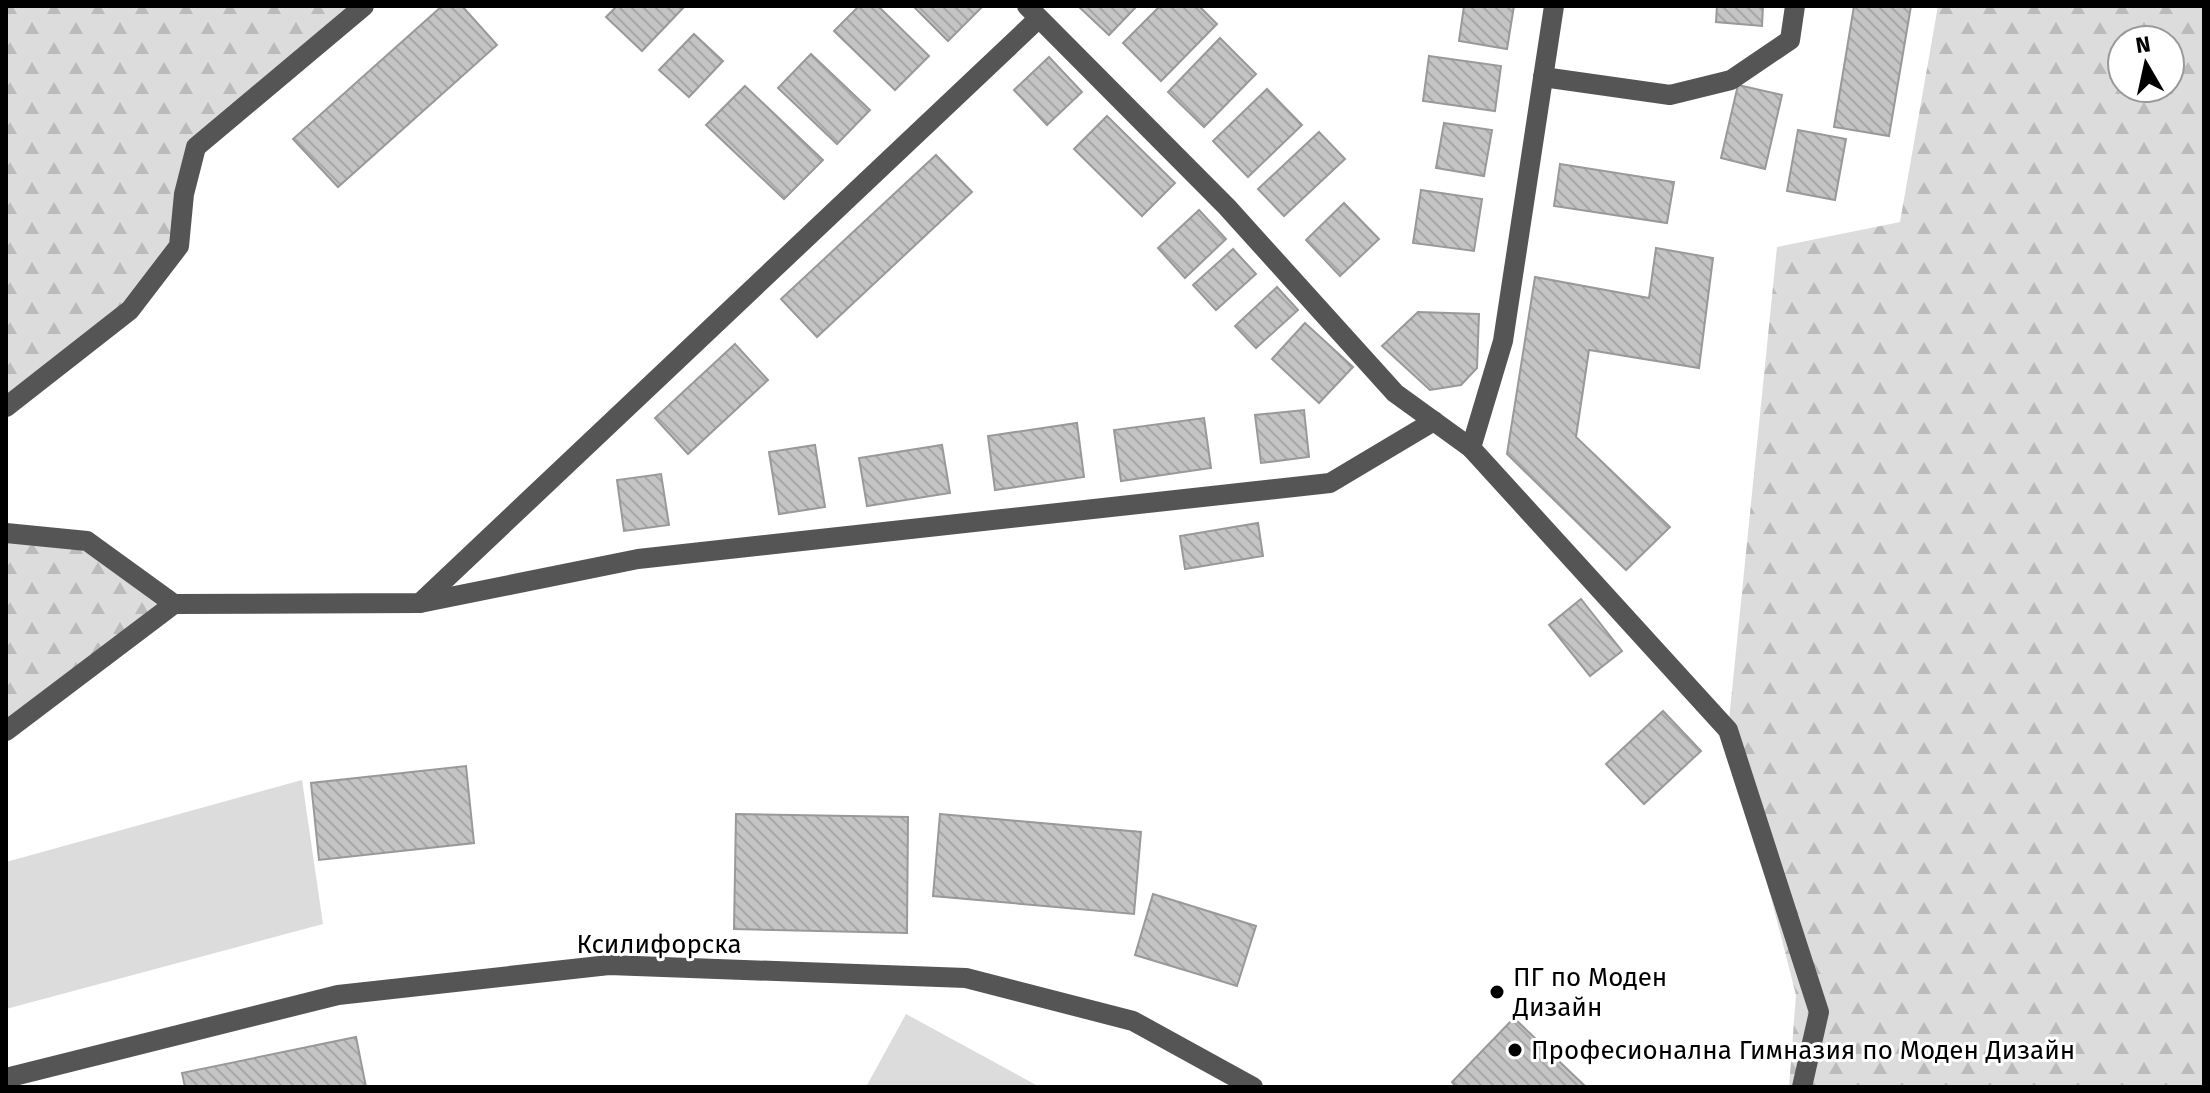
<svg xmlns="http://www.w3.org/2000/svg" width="2210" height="1093" font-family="'Fira Sans',sans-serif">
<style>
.forest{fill:url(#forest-firs);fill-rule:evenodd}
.pitch{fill:#dcdcdc}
.building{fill:url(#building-back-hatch);stroke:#999;stroke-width:2}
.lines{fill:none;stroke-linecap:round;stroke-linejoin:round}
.minor{stroke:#555;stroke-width:20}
.poi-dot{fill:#000;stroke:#fff;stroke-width:3}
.labels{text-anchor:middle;stroke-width:6;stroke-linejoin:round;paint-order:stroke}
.street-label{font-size:26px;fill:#000;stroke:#fff}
.poi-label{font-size:26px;fill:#000;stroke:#fff;text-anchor:start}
</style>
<defs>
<pattern id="forest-firs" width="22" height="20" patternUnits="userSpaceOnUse" patternTransform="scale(2)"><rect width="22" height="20" fill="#dcdcdc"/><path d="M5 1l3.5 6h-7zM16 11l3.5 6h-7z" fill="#bbb"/></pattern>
<pattern id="building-back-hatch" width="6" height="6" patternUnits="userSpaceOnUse" patternTransform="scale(2)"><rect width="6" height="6" fill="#c4c4c4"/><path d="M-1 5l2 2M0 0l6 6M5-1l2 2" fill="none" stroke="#a7a7a7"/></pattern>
</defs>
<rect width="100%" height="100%" fill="#fff"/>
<g class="forest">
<polygon points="6,6 364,6 196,147 179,246 130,310 6,407"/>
<path d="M1938,6H2204V1087H1789L1796,995L1728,730L1777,247L1900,222ZM2122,40H2170V88H2122Z"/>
<polygon points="6,533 87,541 174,604 6,731"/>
</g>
<g class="pitch">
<polygon points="302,780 323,924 6,1009 6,862"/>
<polygon points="906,1014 1040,1087 866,1087"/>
</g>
<g class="building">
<polygon points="442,6 462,6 497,45 338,187 293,139"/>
<polygon points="617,6 685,6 642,51 606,17"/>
<polygon points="859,6 878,6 929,56 895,90 834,31"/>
<polygon points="913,6 983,6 948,41"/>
<polygon points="1078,6 1137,6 1109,35"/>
<polygon points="1160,6 1199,6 1217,24 1161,81 1123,43"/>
<polygon points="1464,6 1514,6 1507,49 1459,41"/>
<polygon points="1717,6 1763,6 1762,26 1716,22"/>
<polygon points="1854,6 1911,6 1889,136 1834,127"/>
<polygon points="694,34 723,61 689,97 659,70"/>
<polygon points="1220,38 1256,74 1204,127 1168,92"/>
<polygon points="811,54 870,110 837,144 778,88"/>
<polygon points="1429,56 1501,66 1495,111 1423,101"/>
<polygon points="1049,57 1082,92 1047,125 1014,90"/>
<polygon points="1738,85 1782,95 1765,169 1721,158"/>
<polygon points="745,86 823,160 784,199 706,125"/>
<polygon points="1267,89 1302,125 1248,177 1213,141"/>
<polygon points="1107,116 1175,183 1142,216 1074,149"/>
<polygon points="1444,123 1492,130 1484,176 1436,168"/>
<polygon points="1798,130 1846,139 1835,200 1787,191"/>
<polygon points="1319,132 1345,159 1284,216 1258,189"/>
<polygon points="936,155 972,192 817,337 781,299"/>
<polygon points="1560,164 1674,182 1667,223 1554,206"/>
<polygon points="1421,190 1482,199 1474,251 1413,243"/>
<polygon points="1344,203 1379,239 1340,276 1306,240"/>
<polygon points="1199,210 1226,239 1185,278 1158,248"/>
<polygon points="1656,248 1713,258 1699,368 1589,350 1576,437 1670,527 1626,570 1507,454 1535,277 1649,298"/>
<polygon points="1233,249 1256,274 1216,310 1193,285"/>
<polygon points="1277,287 1298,310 1256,348 1235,326"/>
<polygon points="1418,312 1479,314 1477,368 1461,385 1430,390 1382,346"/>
<polygon points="1305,323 1353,367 1319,403 1272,359"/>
<polygon points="735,344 768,380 688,454 655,418"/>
<polygon points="1304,410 1309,457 1261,463 1255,415"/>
<polygon points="1204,418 1211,468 1121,481 1114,430"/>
<polygon points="1077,423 1084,477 995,490 988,436"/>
<polygon points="815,445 825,507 779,514 769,452"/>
<polygon points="942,445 950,493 867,506 859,458"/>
<polygon points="661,474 669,525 624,531 617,480"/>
<polygon points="1258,523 1263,556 1185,569 1180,536"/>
<polygon points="1581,599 1622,651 1590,676 1549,625"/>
<polygon points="1663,711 1701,751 1644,804 1606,764"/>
<polygon points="466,766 474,843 319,860 311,783"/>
<polygon points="736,814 908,817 907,933 734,929"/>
<polygon points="940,814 1141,832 1134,914 933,896"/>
<polygon points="1153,894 1256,926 1237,986 1135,955"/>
<polygon points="1514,1018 1586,1087 1456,1087 1452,1082"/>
<polygon points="356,1037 366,1087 185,1087 182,1073"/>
</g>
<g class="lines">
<g class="minor">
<polyline points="1027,6 1227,207 1395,393 1471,448 1728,730 1819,1012 1802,1087"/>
<polyline points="1543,77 1670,95 1731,80 1790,40 1795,6"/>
<polyline points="6,407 130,310 179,246 184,194 196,147 364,6"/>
<polyline points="1471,448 1503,341 1554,6"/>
<polyline points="6,533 87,541 174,604"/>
<polyline points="420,603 1038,19"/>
<polyline points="6,731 174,604 420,603 638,559 1330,483 1434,421"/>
<polyline points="6,1078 338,995 609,965 966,978 1133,1021 1253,1087"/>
</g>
</g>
<g class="poi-dot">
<circle cx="1497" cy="992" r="8"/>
<circle cx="1515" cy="1050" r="8"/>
</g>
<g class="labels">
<g class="street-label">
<text x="659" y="953">Ксилифорска</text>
</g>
<g class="poi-label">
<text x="1513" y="986">ПГ по Моден<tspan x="1513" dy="30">Дизайн</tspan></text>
<text x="1531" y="1059">Професионална Гимназия по Моден Дизайн</text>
</g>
</g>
<rect width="2210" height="1093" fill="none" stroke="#000000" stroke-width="16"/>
<g transform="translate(2146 64) rotate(351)"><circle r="38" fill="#ffffff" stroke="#999999" stroke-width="2"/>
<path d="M0-6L14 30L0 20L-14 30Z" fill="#000000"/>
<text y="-12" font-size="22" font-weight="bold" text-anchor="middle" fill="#000000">N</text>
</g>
</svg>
